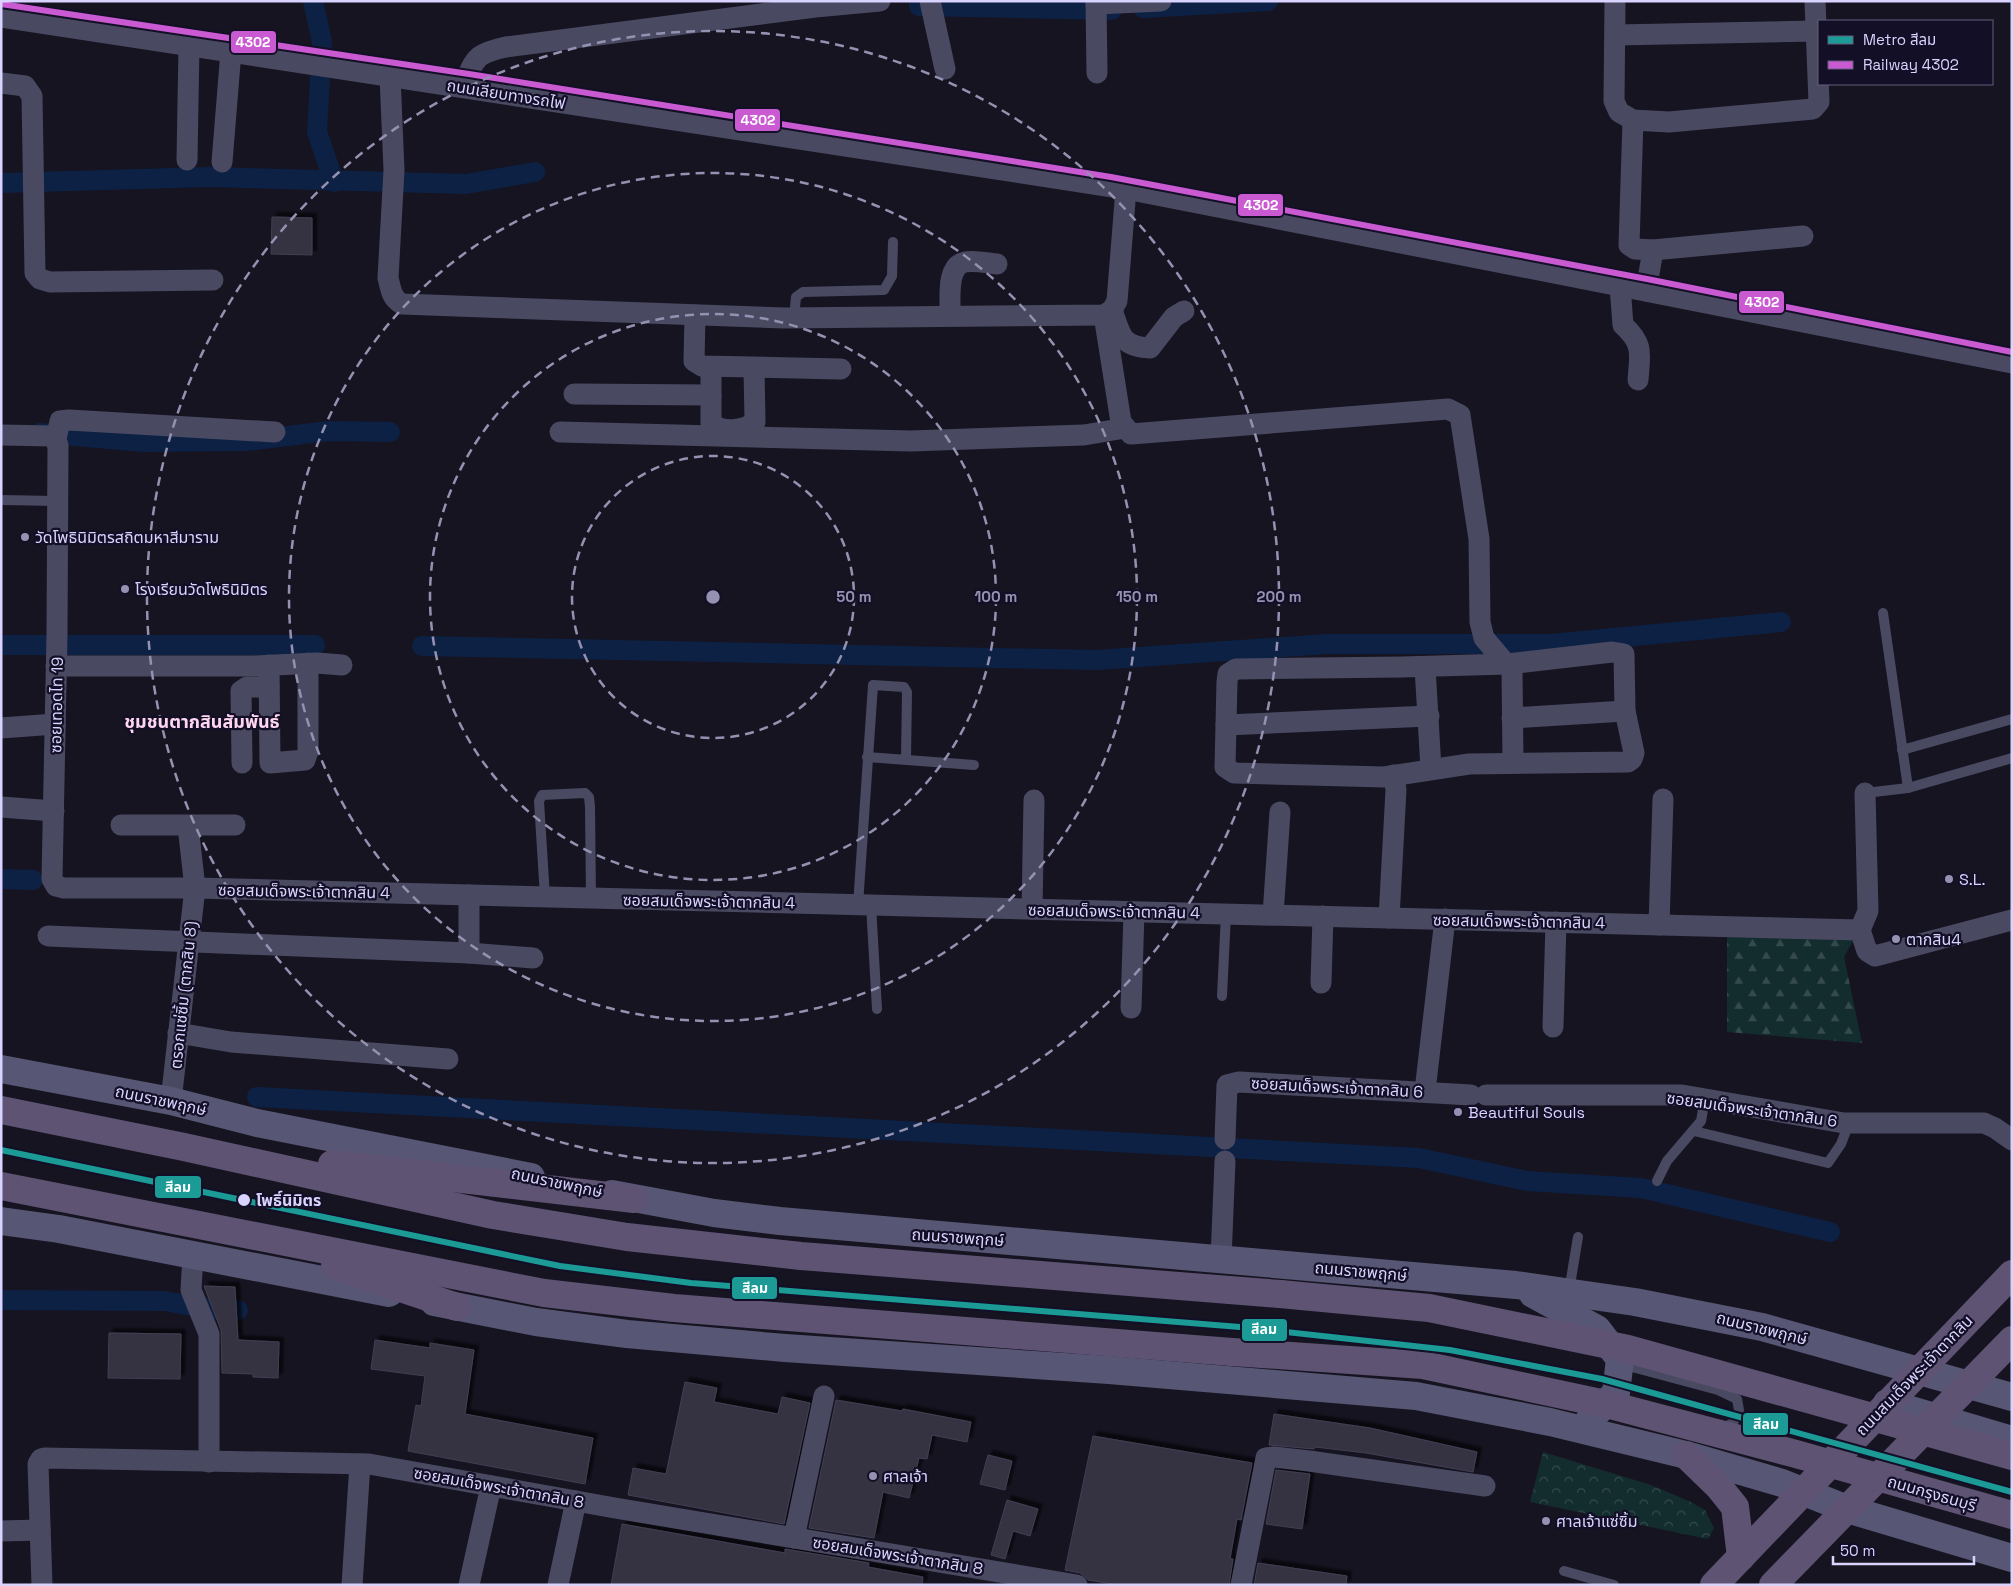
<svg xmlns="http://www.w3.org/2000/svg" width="2013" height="1586" font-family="'Space Grotesk','Noto Sans Thai',sans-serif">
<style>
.forest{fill:url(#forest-firs)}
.park{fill:url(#park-crowns)}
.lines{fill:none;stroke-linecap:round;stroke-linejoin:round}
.canal{stroke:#0d2144;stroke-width:20}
.building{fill:#343243;stroke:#433f54;filter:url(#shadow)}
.lane{stroke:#4a4962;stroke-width:10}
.street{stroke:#4a4962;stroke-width:21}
.secondary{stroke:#575674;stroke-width:28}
.primary{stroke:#5e5373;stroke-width:28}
.primary-bridge{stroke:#5e5373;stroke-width:28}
.rail-1-casing{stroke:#130f26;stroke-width:10}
.rail-1{stroke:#c95ad1;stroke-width:6}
.metro-1-casing{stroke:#130f26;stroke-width:10}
.metro-1{stroke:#1b9a96;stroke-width:6}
.ring{fill:none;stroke:#9591b1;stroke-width:2.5;stroke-dasharray:9 6}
.poi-dot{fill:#9591b1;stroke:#130f26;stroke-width:2}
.stop-dot{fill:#d9d4ff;stroke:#130f26;stroke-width:2}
.labels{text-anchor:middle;stroke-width:4.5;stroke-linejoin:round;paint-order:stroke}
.street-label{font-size:16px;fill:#d9d4ff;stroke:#130f26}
.poi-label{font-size:16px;fill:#d9d4ff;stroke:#130f26;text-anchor:start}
.stop-label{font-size:16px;font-weight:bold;fill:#d9d4ff;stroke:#130f26;text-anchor:start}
.neighbourhood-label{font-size:18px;font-weight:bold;fill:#ffd6f0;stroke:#130f26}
.centre{fill:#9591b1;stroke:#130f26;stroke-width:2.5}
.ring-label{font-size:15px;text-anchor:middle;font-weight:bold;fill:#9591b1;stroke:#130f26;stroke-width:4.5;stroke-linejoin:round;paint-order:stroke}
.line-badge{stroke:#130f26;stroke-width:2}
.badge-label{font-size:14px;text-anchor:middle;font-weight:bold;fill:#fff}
</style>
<defs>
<pattern id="forest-firs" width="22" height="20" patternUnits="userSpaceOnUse" patternTransform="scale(1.25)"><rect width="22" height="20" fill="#132c2d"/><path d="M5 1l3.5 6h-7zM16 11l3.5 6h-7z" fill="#354a4c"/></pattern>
<pattern id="park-crowns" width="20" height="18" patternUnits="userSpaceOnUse" patternTransform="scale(1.25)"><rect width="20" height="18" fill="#132c2d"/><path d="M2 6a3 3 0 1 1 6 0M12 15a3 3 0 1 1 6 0" fill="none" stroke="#354a4c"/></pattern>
<filter id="shadow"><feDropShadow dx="4.5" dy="-4.5" stdDeviation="1" flood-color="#0009"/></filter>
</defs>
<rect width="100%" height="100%" fill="#161421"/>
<polygon class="forest" points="1727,934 1855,937 1844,957 1862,1043 1727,1032"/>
<polygon class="park" points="1543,1452 1651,1485 1691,1502 1705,1510 1714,1528 1708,1539 1530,1502"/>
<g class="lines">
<g class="canal">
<polyline points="313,1 322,42 317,132 334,182"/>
<polyline points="919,1 919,6 1112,10"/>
<polyline points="1143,8 1268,1"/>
<polyline points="1,183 209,177 466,184 535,172"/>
<polyline points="40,433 144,442 247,441 329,431 390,432"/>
<polyline points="1,645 315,645"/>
<polyline points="422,646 1096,660 1327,644 1551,644 1781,622"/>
<polyline points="1,879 33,880"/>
<polyline points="257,1097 1419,1158 1527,1181 1641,1188 1830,1232"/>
<polyline points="1,1300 164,1301 204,1308 238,1310"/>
</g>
</g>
<g class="building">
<polygon points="272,217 312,218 312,255 271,254"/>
<polygon points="204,1286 235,1287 238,1340 279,1342 278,1378 253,1377 253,1374 222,1373 221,1330"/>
<polygon points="109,1333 181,1334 180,1379 108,1378"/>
<polygon points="375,1340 430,1348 430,1343 474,1350 465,1414 593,1438 585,1484 408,1451 416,1405 421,1406 425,1376 371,1369"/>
<polygon points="685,1382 717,1388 714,1402 778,1414 782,1397 810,1403 784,1524 628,1495 633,1468 666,1474"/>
<polygon points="836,1400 902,1411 903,1409 971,1422 967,1442 932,1435 927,1459 919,1458 909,1498 883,1492 874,1538 809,1528"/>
<polygon points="1274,1414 1370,1428 1477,1452 1473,1472 1366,1453 1315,1447 1314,1449 1269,1445"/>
<polygon points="1093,1436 1252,1463 1241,1520 1237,1519 1230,1559 1233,1559 1229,1585 1118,1585 1088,1580 1080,1573 1065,1570"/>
<polygon points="988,1455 1012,1461 1005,1490 980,1484"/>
<polygon points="1276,1470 1310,1474 1302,1529 1266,1524"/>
<polygon points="1007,1500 1038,1509 1030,1536 1013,1531 1005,1559 991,1555"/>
<polygon points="622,1524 785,1553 785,1549 869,1563 868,1567 923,1577 922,1585 611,1585"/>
<polygon points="1258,1563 1347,1576 1346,1585 1254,1585"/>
</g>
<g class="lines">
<g class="lane">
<polyline points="794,318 796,297 803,292 884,290 892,276 893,242"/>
<polyline points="1,500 57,501"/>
<polyline points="1883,613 1908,788"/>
<polyline points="1902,750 2012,719"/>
<polyline points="867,757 974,765"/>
<polyline points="1865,793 1908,788 2012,758"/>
<polyline points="545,897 539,801 542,795 585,793 589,797 590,807 591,898"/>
<polyline points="858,905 873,685 904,687 907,692 906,758"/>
<polyline points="871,905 877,1009"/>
<polyline points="1222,996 1226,914"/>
<polyline points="1694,1131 1828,1163 1841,1144 1849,1123"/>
<polyline points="1657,1181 1667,1161 1701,1121 1705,1099"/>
<polyline points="1569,1291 1578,1237"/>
<polyline points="1621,1360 1632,1367 1718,1390 1737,1399 1739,1410 1733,1423 1725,1427 1720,1425"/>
<polyline points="1564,1571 1614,1585"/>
</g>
<g class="street">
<polyline points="930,1 945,69"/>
<polyline points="1096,1 1097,73"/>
<polyline points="1615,1 1614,101 1619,112 1633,120 1669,122 1813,109 1819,102 1815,1"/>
<polyline points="1096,4 1161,1"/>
<polyline points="1,17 1126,189 2012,363"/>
<polyline points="1616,35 1816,31"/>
<path d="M390,76L394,170L388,278C391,289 391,298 402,304L784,318L1104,315L1112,310L1117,301L1126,189"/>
<polyline points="1,83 25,86 32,96 35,273 40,279 50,282 213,280"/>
<path d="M462,87C476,59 473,54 506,47L815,7L880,1"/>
<polyline points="1633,120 1629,245 1635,249 1653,250 1646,291"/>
<polyline points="187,160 189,45"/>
<polyline points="222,162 231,51"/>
<polyline points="1653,250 1803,236"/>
<path d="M1620,286L1623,325C1644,344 1640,354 1638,380"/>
<path d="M1113,313C1121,336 1122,347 1150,348L1174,317L1184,311"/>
<polyline points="695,315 694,361 702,366 841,369"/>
<polyline points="1104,315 1121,422 1131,434 1448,409 1460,415 1479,539 1480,622 1484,638 1512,671 1513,763"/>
<path d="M950,316C951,302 945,266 965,262C974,260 987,263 997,264"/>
<path d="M711,367V423C722,433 744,431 755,422L754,368"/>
<polyline points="574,394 711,395"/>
<polyline points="560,432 911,441 1084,435 1125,428"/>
<polyline points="1,435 52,436 58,445 57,634 52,879 56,886 64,888 195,888 1860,930 1867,951 1875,956 2012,920"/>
<polyline points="56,439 60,421 69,420 275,432"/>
<polygon points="1612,652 1624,654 1625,711 1634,753 1632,759 1628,762 1469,764 1384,777 1234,773 1225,767 1227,682 1228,674 1236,669 1402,667 1508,664"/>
<polyline points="269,665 270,763 305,760 308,751 308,663"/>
<polyline points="56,666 253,666 317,663 342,665"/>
<polyline points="1425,667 1431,769"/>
<polyline points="1512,718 1625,711"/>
<polyline points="1226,725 1429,716"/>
<polyline points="1,728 55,724"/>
<polyline points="242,763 241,691 247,687 269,687"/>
<polyline points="1,807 54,811"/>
<polyline points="121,825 235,825"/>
<polyline points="469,895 469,953"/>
<polyline points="1032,909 1034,800"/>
<polyline points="1273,915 1280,812"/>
<polyline points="1389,918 1396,790 1394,775"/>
<polyline points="1659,925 1663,799"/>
<polyline points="1860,930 1868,911 1865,793"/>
<polyline points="48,936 469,953 533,958"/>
<polyline points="1321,983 1323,916"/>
<polyline points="1131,1008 1134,912"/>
<polyline points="1553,1027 1556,922"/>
<polyline points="178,1033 231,1042 448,1059"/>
<polyline points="1425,1091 1445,919"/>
<polyline points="1486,1095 1682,1095 1844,1123 1984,1123 1995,1128 2012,1140"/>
<polyline points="171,1101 195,888 188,826"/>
<polyline points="1225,1139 1227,1085 1239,1082 1471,1095"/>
<polyline points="193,1255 191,1290 209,1334 209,1462"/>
<polyline points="1221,1259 1225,1161"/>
<polyline points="1,1531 40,1530"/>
<polyline points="794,1538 824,1396"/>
<polyline points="42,1585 38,1464 41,1459 45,1458 369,1464 615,1508 1077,1585"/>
<polyline points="352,1585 360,1464"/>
<polyline points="469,1585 491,1486"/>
<polyline points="558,1585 576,1501"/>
<polyline points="1241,1585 1266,1458 1274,1457 1309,1461 1485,1486"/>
</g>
<g class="secondary">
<polyline points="1,1069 171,1101 257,1123 531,1177"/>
<polyline points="612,1194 714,1213 780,1221 1516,1285 1635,1302 1762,1327 2012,1397"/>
<polyline points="1,1221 59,1229 389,1293"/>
<polyline points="1533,1294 1597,1329 1620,1359 1616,1393 1590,1419"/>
<polyline points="434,1302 536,1322 627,1334 785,1348 1109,1370 1416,1396 1550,1422 1686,1455 1782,1483 1847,1509 2012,1558"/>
<polyline points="1887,1403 2012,1440"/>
</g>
<g class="primary">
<polyline points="1,1110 184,1147 493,1215 627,1237 801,1256 1280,1294"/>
<polyline points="332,1164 634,1199"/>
<polyline points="1,1186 544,1293 674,1308 1232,1352"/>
<polyline points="335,1266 457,1307"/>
<polyline points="1686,1455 1719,1487 1735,1507 1741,1557"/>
<polyline points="1714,1585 2012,1274"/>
<polyline points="1773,1585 2012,1340"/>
</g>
<g class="primary-bridge">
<polyline points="1280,1294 1429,1308 1628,1349 2012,1456"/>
<polyline points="1232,1352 1423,1365 1610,1405 1796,1454 2012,1515"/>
</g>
<g class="rail-1-casing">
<polyline id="rail-1" points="1,4 469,74 1111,177 1647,279 2012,352"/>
</g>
<use href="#rail-1" class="rail-1"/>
<g class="metro-1-casing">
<polyline id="metro-1" points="1,1150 560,1266 691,1283 1240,1327 1450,1350 1602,1379 2012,1492"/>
</g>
<use href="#metro-1" class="metro-1"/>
</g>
<g class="ring">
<circle cx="713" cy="597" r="141"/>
<circle cx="713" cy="597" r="283"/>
<circle cx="713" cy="597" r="424"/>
<circle cx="713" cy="597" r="566"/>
</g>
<g class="poi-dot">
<circle cx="25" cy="537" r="5"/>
<circle cx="125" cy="589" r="5"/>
<circle cx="1949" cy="879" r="5"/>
<circle cx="1896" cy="939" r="5"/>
<circle cx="1458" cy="1112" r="5"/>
<circle cx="873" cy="1476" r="5"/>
<circle cx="1546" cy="1521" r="5"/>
</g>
<circle class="stop-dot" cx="244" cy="1200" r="7"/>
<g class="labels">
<g class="street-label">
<text transform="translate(506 94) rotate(9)" y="6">ถนนเลียบทางรถไฟ</text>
<text transform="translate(56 705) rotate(-89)" y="6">ซอยเทอดไท 19</text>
<text transform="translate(304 891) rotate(1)" y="6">ซอยสมเด็จพระเจ้าตากสิน 4</text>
<text transform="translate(709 901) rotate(1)" y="6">ซอยสมเด็จพระเจ้าตากสิน 4</text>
<text transform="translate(1114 911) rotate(1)" y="6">ซอยสมเด็จพระเจ้าตากสิน 4</text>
<text transform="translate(1519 921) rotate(1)" y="6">ซอยสมเด็จพระเจ้าตากสิน 4</text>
<text transform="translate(183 995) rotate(-84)" y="6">ตรอกแซ่ซิ้ม (ตากสิน 8)</text>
<text transform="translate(1337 1087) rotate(3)" y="6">ซอยสมเด็จพระเจ้าตากสิน 6</text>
<text transform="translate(161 1100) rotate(12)" y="6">ถนนราชพฤกษ์</text>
<text transform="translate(1752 1109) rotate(8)" y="6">ซอยสมเด็จพระเจ้าตากสิน 6</text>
<text transform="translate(557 1182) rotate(12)" y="6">ถนนราชพฤกษ์</text>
<text transform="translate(958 1237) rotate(4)" y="6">ถนนราชพฤกษ์</text>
<text transform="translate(1361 1271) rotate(5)" y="6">ถนนราชพฤกษ์</text>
<text transform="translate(1762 1328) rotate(14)" y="6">ถนนราชพฤกษ์</text>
<text transform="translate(1914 1375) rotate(-46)" y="6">ถนนสมเด็จพระเจ้าตากสิน</text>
<text transform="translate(499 1487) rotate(10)" y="6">ซอยสมเด็จพระเจ้าตากสิน 8</text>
<text transform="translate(1932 1493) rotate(16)" y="6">ถนนกรุงธนบุรี</text>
<text transform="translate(898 1555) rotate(9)" y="6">ซอยสมเด็จพระเจ้าตากสิน 8</text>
</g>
<g class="poi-label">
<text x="35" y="543">วัดโพธินิมิตรสถิตมหาสีมาราม</text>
<text x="135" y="595">โรงเรียนวัดโพธินิมิตร</text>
<text x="1959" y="885">S.L.</text>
<text x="1906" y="945">ตากสิน4</text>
<text x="1468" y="1118">Beautiful Souls</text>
<text x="883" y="1482">ศาลเจ้า</text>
<text x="1556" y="1527">ศาลเจ้าแซ่ซิ้ม</text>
</g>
<g class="stop-label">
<text x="256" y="1206">โพธิ์นิมิตร</text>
</g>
<g class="neighbourhood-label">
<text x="202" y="728">ชุมชนตากสินสัมพันธ์</text>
</g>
</g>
<circle cx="713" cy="597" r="8" class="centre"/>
<g class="ring-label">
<text x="854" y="602">50 m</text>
<text x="996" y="602">100 m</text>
<text x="1137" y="602">150 m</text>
<text x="1279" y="602">200 m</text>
</g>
<g class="line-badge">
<rect x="230" y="30" width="47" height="24" rx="5" fill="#c95ad1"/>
<rect x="734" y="108" width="47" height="24" rx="5" fill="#c95ad1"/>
<rect x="1237" y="193" width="47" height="24" rx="5" fill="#c95ad1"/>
<rect x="1738" y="290" width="47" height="24" rx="5" fill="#c95ad1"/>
<rect x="154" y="1175" width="48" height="24" rx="5" fill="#1b9a96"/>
<rect x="731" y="1276" width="47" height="24" rx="5" fill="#1b9a96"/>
<rect x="1241" y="1318" width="47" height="24" rx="5" fill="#1b9a96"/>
<rect x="1742" y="1412" width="47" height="24" rx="5" fill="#1b9a96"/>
</g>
<g class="badge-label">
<text x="253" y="47">4302</text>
<text x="758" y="125">4302</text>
<text x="1261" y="210">4302</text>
<text x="1762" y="307">4302</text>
<text x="178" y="1192">สีลม</text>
<text x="755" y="1293">สีลม</text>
<text x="1264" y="1334">สีลม</text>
<text x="1766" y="1429">สีลม</text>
</g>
<rect width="2013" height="1586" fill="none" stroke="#d9d4ff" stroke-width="5"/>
<rect x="1818" y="20" width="175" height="65" fill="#130f26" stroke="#625e7d"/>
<rect x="1828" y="36" width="25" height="8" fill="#1b9a96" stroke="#625e7d"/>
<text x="1863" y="45" font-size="15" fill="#d9d4ff">Metro สีลม</text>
<rect x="1828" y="61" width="25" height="8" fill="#c95ad1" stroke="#625e7d"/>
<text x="1863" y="70" font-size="15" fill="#d9d4ff">Railway 4302</text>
<path d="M1833 1556v8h141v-8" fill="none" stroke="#d9d4ff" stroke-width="2.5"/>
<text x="1840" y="1556" font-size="15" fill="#d9d4ff" stroke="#130f26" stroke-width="4" paint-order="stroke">50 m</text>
</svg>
